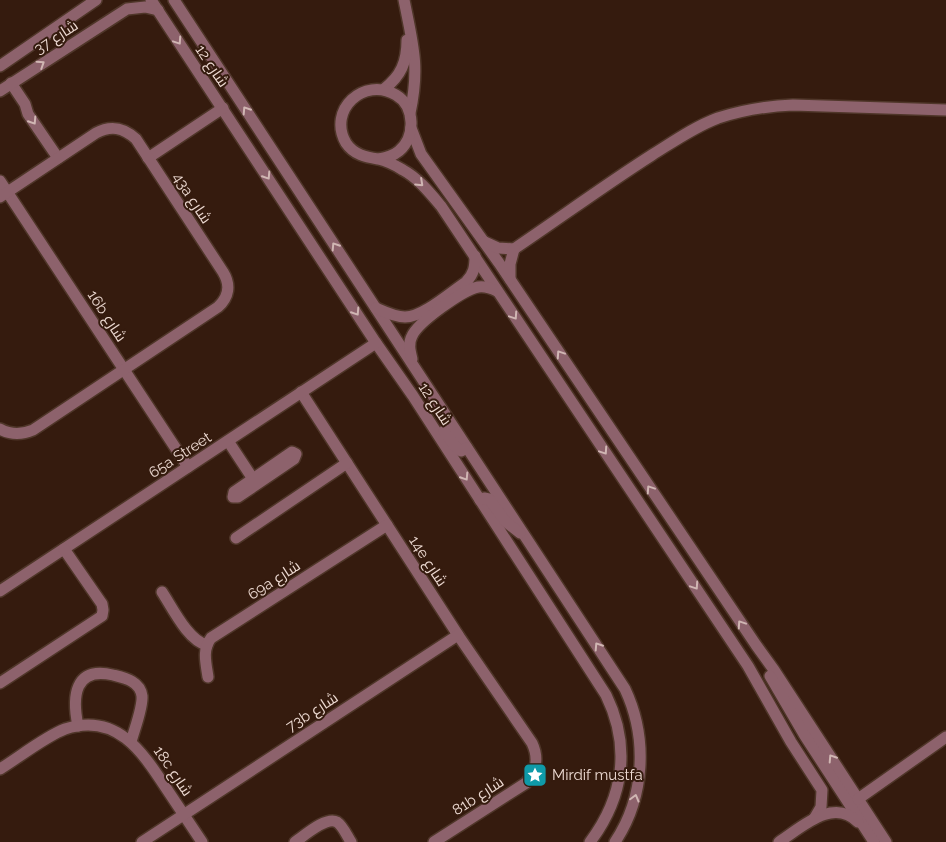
<svg xmlns="http://www.w3.org/2000/svg" width="946" height="842" font-family="Raleway,Cairo,sans-serif">
<style>
.lines{fill:none;stroke-linecap:round;stroke-linejoin:round}
.minor-casing{stroke:#4f3629;stroke-width:14}
.minor{stroke:#8d626c;stroke-width:11}
.oneway{stroke:#d0b6b3}
.labels{text-anchor:middle;stroke-width:4;stroke-linejoin:round;paint-order:stroke}
.street-label{font-size:15px;fill:#eddad2;stroke:#351b0e}
.poi-label{font-size:15px;fill:#eddad2;stroke:#351b0e;text-anchor:start}
</style>
<rect width="100%" height="100%" fill="#351b0e"/>
<g class="lines">
<g class="minor-casing">
<g id="minor">
<path d="M151,0L376,343L413,396L606,695C631,746 624,797 590,842"/>
<path d="M174,0L625,689C648,738 645,797 615,842"/>
<path d="M404,0C413,45 420,67 410,113"/>
<polyline points="0,66 96,0"/>
<polyline points="11,83 25,104 28,114 58,158"/>
<path d="M384,89C401,76 407,62 407,40"/>
<polyline points="0,91 127,9 145,7 158,10"/>
<polyline points="411,128 421,154 499,263 756,645 774,670 886,842"/>
<polyline points="148,158 223,108"/>
<path d="M378,159C386,158 393,156 399,151C416,137 415,106 396,95C364,76 327,110 346,143C354,155 366,157 378,159C387,161 395,165 403,170C418,178 430,193 441,206L748,666L791,742L822,790L821,807L814,819"/>
<polyline points="0,181 188,467"/>
<path d="M0,197L96,133C111,125 123,127 136,139L223,272C231,285 229,297 218,307L33,430C21,435 11,435 0,429"/>
<path d="M485,242L498,248L514,249C560,218 605,185 652,155C673,142 694,127 718,118C743,110 767,106 793,105L946,110"/>
<polyline points="510,279 510,264 514,249"/>
<path d="M376,308C385,312 395,317 405,317C423,317 451,292 466,282C474,274 475,267 475,256"/>
<path d="M412,359C410,351 408,343 412,336C418,322 463,290 478,287C485,286 491,288 497,291"/>
<path d="M301,392L458,635L532,743C539,758 537,770 526,783L434,842"/>
<polyline points="444,431 455,446 461,451 467,448"/>
<polyline points="228,441 253,479"/>
<polygon points="292,452 296,454 294,459 238,497 233,497 234,492"/>
<polyline points="480,500 484,498 489,499 506,522 520,533"/>
<polyline points="236,538 347,463"/>
<polyline points="0,591 376,343"/>
<path d="M162,592C172,607 188,641 207,645"/>
<polyline points="770,676 805,736 874,842"/>
<path d="M208,677C206,663 202,650 211,638L387,525"/>
<polyline points="0,683 102,616 103,610 102,604 64,549"/>
<path d="M78,726C72,697 74,666 113,675C125,678 140,681 142,696C143,708 134,730 131,742"/>
<path d="M0,769C18,758 46,736 65,729C116,712 142,751 166,788C178,806 190,824 202,842"/>
<polyline points="858,799 946,737"/>
<polyline points="142,842 458,635"/>
<path d="M295,842C304,836 326,816 337,822C343,826 347,836 351,842"/>
<path d="M779,842C802,827 833,797 858,822"/>
</g>
</g>
<use href="#minor" class="minor"/>
</g>
<defs><path id="oneway-chevron" d="M-2-3.5L2.5 0L-2 3.5" fill="none" stroke-width="1.6" stroke-linecap="round" stroke-linejoin="round" transform="scale(1.25)"/></defs>
<g class="oneway">
<use href="#oneway-chevron" transform="translate(178 41) rotate(56)"/>
<use href="#oneway-chevron" transform="translate(41 64) rotate(-33)"/>
<use href="#oneway-chevron" transform="translate(246 110) rotate(-123)"/>
<use href="#oneway-chevron" transform="translate(33 121) rotate(57)"/>
<use href="#oneway-chevron" transform="translate(267 176) rotate(57)"/>
<use href="#oneway-chevron" transform="translate(420 183) rotate(43)"/>
<use href="#oneway-chevron" transform="translate(335 246) rotate(-123)"/>
<use href="#oneway-chevron" transform="translate(356 312) rotate(57)"/>
<use href="#oneway-chevron" transform="translate(514 316) rotate(56)"/>
<use href="#oneway-chevron" transform="translate(560 354) rotate(-124)"/>
<use href="#oneway-chevron" transform="translate(604 451) rotate(56)"/>
<use href="#oneway-chevron" transform="translate(465 477) rotate(57)"/>
<use href="#oneway-chevron" transform="translate(650 489) rotate(-124)"/>
<use href="#oneway-chevron" transform="translate(695 586) rotate(56)"/>
<use href="#oneway-chevron" transform="translate(741 624) rotate(-124)"/>
<use href="#oneway-chevron" transform="translate(598 646) rotate(-123)"/>
<use href="#oneway-chevron" transform="translate(832 758) rotate(-123)"/>
<use href="#oneway-chevron" transform="translate(635 798) rotate(-75)"/>
</g>
<defs>
<g id="sight-square" transform="scale(1.25)"><rect x="-9" y="-9" width="18" height="18" rx="4" fill="#0f9aa8" stroke="#351b0e"/><path d="M0-6L1.8-2.2L6-1.7L2.9 1.2L3.7 5.4L0 3.3L-3.7 5.4L-2.9 1.2L-6-1.7L-1.8-2.2Z" fill="#fff"/></g>
</defs>
<g fill-rule="evenodd">
<use href="#sight-square" x="535" y="775"/>
</g>
<g class="labels">
<g class="street-label">
<text transform="translate(56 37) rotate(-33)" y="5">شارع 37</text>
<text transform="translate(212 66) rotate(56)" y="5">شارع 12</text>
<text transform="translate(192 198) rotate(57)" y="5">43a شارع</text>
<text transform="translate(107 316) rotate(57)" y="5">16b شارع</text>
<text transform="translate(435 404) rotate(57)" y="5">شارع 12</text>
<text transform="translate(180 455) rotate(-33)" y="5">65a Street</text>
<text transform="translate(428 561) rotate(57)" y="5">14e شارع</text>
<text transform="translate(274 580) rotate(-33)" y="5">69a شارع</text>
<text transform="translate(312 712) rotate(-33)" y="5">73b شارع</text>
<text transform="translate(173 771) rotate(56)" y="5">18c شارع</text>
<text transform="translate(478 796) rotate(-33)" y="5">81b شارع</text>
</g>
<g class="poi-label">
<text x="552" y="780">Mirdif mustfa</text>
</g>
</g>
</svg>
